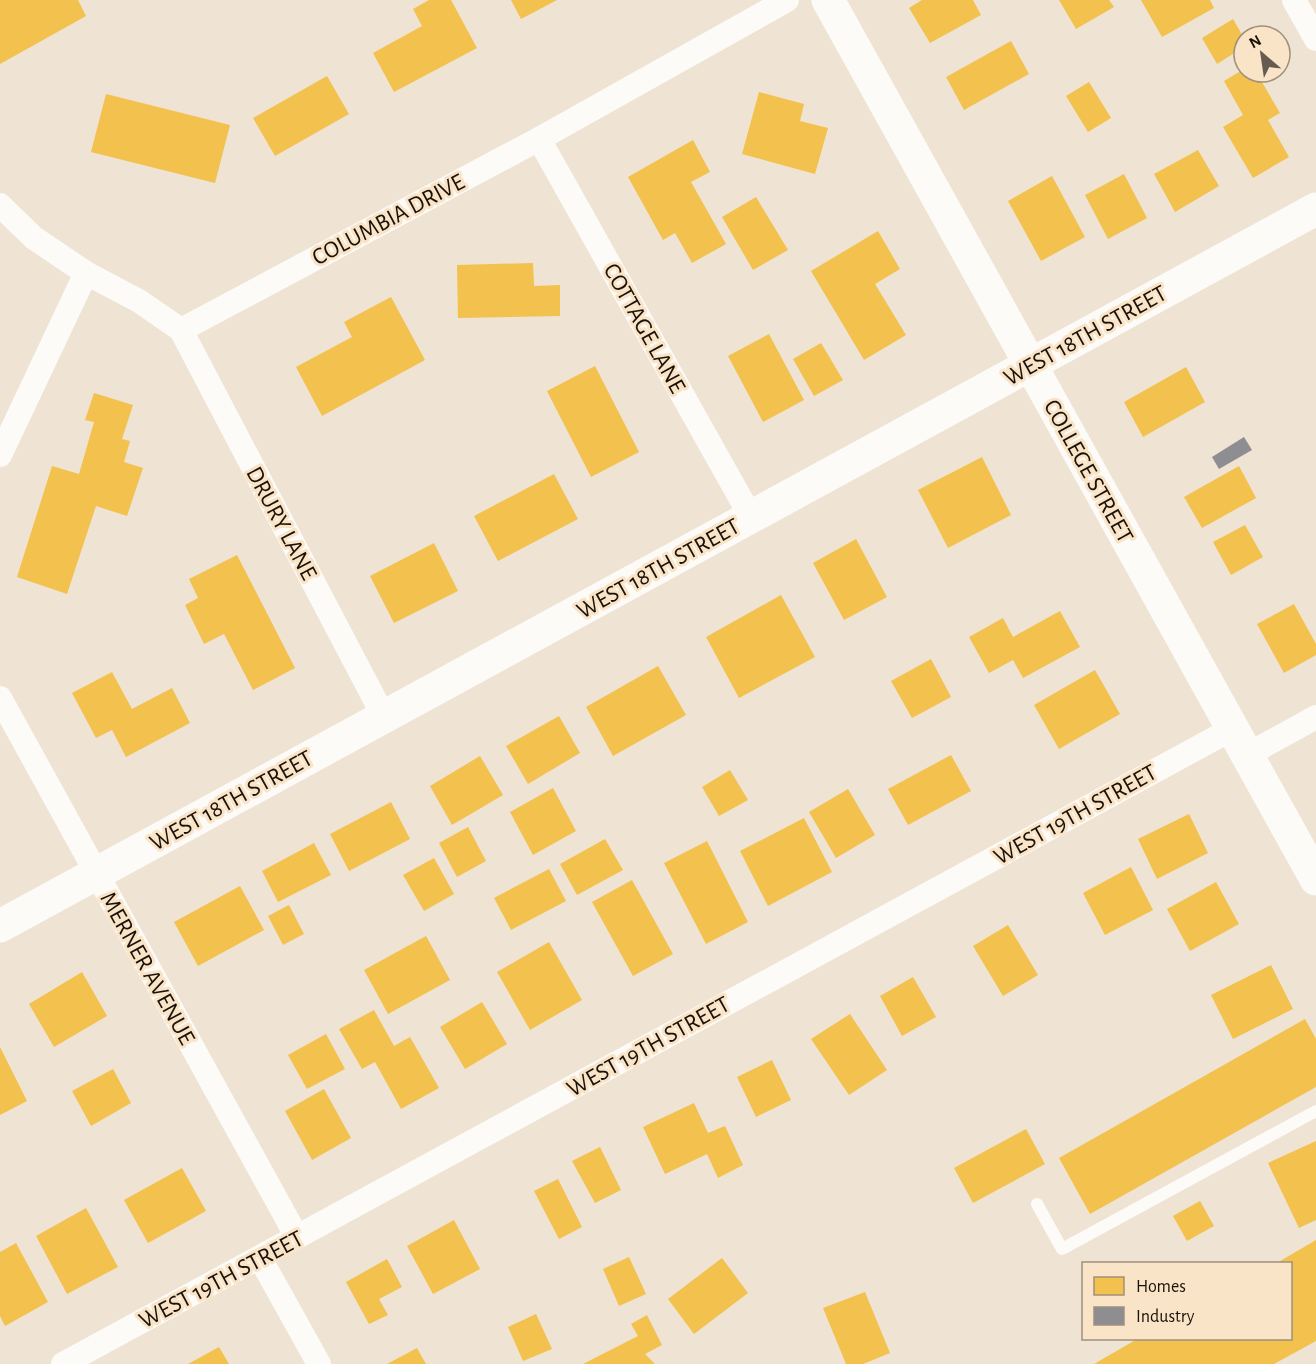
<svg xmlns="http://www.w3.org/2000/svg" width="1316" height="1364" font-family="'Alegreya Sans',sans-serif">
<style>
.homes{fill:#f2c14e}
.industry{fill:#8d8d92}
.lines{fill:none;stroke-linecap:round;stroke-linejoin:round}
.lane{stroke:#fdfbf8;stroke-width:12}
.street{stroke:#fdfbf8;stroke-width:24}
.secondary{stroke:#fdfbf8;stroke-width:33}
.labels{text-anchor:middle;stroke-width:6;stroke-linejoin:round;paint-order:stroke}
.street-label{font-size:24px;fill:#1a1209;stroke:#fae4c8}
</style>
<rect width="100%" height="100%" fill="#efe3d3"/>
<g class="homes">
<polygon points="0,0 78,0 86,16 0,64"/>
<polygon points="429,0 451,0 477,48 394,92 373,53 422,26 413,9"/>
<polygon points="511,0 557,0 521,19"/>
<polygon points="922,0 973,0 981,15 930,43 909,8"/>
<polygon points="1059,0 1109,0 1114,7 1076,29"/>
<polygon points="1141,0 1210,0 1214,8 1162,37"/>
<polygon points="1233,19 1244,38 1244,47 1217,64 1202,38"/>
<polygon points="1011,41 1029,74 964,110 946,77"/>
<polygon points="1244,69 1244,72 1256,72 1280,113 1268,120 1289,157 1253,178 1223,127 1243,115 1224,81"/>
<polygon points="327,76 349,114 275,156 253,118"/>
<polygon points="1089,82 1111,118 1088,132 1066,96"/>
<polygon points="759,92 804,104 800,121 828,128 815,174 742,154"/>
<polygon points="106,94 230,125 215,183 91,152"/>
<polygon points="693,140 710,172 691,182 726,244 692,263 675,233 663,240 628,177"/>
<polygon points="1198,150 1219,186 1175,212 1154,174"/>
<polygon points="1124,174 1147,218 1108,239 1085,195"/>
<polygon points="1052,176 1085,237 1041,261 1008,201"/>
<polygon points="756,197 788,250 753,270 722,217"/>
<polygon points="878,231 900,269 875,284 906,335 864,360 811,271"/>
<polygon points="533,263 534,286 560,285 560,316 458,318 457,265"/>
<polygon points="391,297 425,360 322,416 296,367 352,337 344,322"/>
<polygon points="769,334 804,400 763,422 728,356"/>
<polygon points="821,343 843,380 814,396 793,359"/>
<polygon points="595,366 639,452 591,477 547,391"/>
<polygon points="1186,367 1205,402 1143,437 1124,402"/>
<polygon points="94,393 133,405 122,439 130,441 124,462 143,468 127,516 96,506 67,594 17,577 52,466 79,474 94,422 85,420"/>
<polygon points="982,457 1011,515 948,548 918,490"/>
<polygon points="1239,466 1256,498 1202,528 1184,497"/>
<polygon points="554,474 578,519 498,561 474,516"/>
<polygon points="1245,525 1263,557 1231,575 1213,542"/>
<polygon points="856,539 887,597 844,620 813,563"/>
<polygon points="434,543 458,591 394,623 370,576"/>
<polygon points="237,555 295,668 253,690 224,634 204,644 185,605 198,598 189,579"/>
<polygon points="781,595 815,657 739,698 706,637"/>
<polygon points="1294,604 1316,644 1316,655 1284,673 1257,624"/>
<polygon points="1060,611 1080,647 1023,678 1013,660 989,673 969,637 1003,618 1013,637"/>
<polygon points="931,659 951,697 912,718 891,681"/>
<polygon points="658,666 686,715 613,756 586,707"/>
<polygon points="1095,670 1120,714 1059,749 1034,705"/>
<polygon points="112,672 132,709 172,688 190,723 126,757 112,730 96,738 72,693"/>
<polygon points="559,716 580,753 528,784 506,746"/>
<polygon points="951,755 971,791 908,825 888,789"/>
<polygon points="480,756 503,795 452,825 430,786"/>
<polygon points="730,770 748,800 719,816 702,787"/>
<polygon points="553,788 576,831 533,855 510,812"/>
<polygon points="848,789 875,835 836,858 809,812"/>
<polygon points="391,802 410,839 349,871 330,834"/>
<polygon points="1189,814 1208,853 1157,879 1138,839"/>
<polygon points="804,818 832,872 768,906 740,851"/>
<polygon points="468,827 486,861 457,877 439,843"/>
<polygon points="605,839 623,870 577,895 560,864"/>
<polygon points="707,841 748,922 706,944 664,863"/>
<polygon points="314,843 331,875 278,902 262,871"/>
<polygon points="434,858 454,894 424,911 403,875"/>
<polygon points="1131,867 1153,910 1105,935 1083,893"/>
<polygon points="549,869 566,901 511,930 494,898"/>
<polygon points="632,880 673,954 633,976 592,902"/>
<polygon points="1216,882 1239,924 1190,951 1167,909"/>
<polygon points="240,886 264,930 198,966 174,922"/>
<polygon points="289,905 304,934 283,945 268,916"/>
<polygon points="1008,925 1038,975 1003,996 973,946"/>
<polygon points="426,936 450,980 388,1014 364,970"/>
<polygon points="549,942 582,1000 530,1030 497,972"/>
<polygon points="1271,965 1293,1009 1233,1039 1211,995"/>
<polygon points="82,972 107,1016 54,1047 29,1004"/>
<polygon points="913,977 936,1017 902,1036 880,996"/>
<polygon points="482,1002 507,1044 465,1069 440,1027"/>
<polygon points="374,1010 394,1046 410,1037 439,1088 401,1109 375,1062 362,1069 339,1029"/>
<polygon points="850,1014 887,1070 849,1095 811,1039"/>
<polygon points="1305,1019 1316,1039 1316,1087 1090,1214 1059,1158"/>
<polygon points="326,1034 345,1069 307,1089 288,1055"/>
<polygon points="0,1047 27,1101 0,1115"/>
<polygon points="772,1060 791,1100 756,1117 737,1077"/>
<polygon points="113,1069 131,1103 91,1126 72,1091"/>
<polygon points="324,1089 351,1138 312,1160 285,1111"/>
<polygon points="694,1103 708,1133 725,1126 743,1165 718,1178 707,1154 665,1174 643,1127"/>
<polygon points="1026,1129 1045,1164 973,1203 954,1168"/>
<polygon points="1316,1141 1316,1220 1299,1228 1268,1163"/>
<polygon points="600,1147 621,1190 595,1203 572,1161"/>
<polygon points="182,1168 206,1211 148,1243 124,1200"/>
<polygon points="558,1179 582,1227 559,1239 534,1191"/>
<polygon points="1200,1201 1214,1226 1187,1241 1173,1216"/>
<polygon points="86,1208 118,1267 67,1294 36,1236"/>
<polygon points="454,1220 480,1269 433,1294 407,1246"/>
<polygon points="1316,1240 1316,1341 1274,1364 1094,1364 1139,1338 1290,1338 1290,1264 1275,1264"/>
<polygon points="16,1243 48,1302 5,1326 0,1316 0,1252"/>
<polygon points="629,1257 646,1294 619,1306 603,1269"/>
<polygon points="722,1258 748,1293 694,1334 668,1299"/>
<polygon points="387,1259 402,1287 379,1299 388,1315 369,1324 346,1282"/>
<polygon points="865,1292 890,1353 863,1364 846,1364 823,1308"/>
<polygon points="536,1314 552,1349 523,1361 508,1327"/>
<polygon points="647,1315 662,1345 645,1354 655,1364 583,1364 638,1336 631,1324"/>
<polygon points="219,1347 229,1364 188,1364"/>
<polygon points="417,1348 426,1364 387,1364"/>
</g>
<polygon class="industry" points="1244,437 1252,450 1219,469 1212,457"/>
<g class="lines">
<polyline class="lane" points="1037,1204 1062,1249 1316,1111"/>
<g class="street">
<polyline points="1294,0 1316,39"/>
<polyline points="539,139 751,517"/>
<polyline points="0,205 34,238 86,273 139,301 181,330 539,139 787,0"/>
<polyline points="181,330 384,717"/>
<polyline points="0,455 86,273"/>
<polyline points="0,698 297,1237"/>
<polyline points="1247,755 1316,717"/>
<polyline points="260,1258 319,1364"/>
<polyline points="63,1364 1232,729"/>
</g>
<g class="secondary">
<polyline points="828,0 1316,879"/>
<polyline points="0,926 1316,209"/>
</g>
</g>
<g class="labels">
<g class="street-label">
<text transform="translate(388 219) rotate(-28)" y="8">COLUMBIA DRIVE</text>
<text transform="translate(645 328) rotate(61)" y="8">COTTAGE LANE</text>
<text transform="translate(1085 335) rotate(-29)" y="8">WEST 18TH STREET</text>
<text transform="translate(1089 471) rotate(61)" y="8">COLLEGE STREET</text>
<text transform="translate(282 523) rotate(62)" y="8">DRURY LANE</text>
<text transform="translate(658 568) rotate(-29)" y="8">WEST 18TH STREET</text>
<text transform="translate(231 800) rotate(-29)" y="8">WEST 18TH STREET</text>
<text transform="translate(1075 814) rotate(-29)" y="8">WEST 19TH STREET</text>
<text transform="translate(148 968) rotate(61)" y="8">MERNER AVENUE</text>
<text transform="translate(648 1046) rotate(-29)" y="8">WEST 19TH STREET</text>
<text transform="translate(221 1279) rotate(-28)" y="8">WEST 19TH STREET</text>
</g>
</g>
<rect x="1082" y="1262" width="210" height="78" fill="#fae4c8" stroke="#a0907c" stroke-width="1.5"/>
<rect x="1094" y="1277" width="30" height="18" fill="#f2c14e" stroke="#a0907c" stroke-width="1.5"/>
<text x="1136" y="1292" font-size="18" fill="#1a1209">Homes</text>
<rect x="1094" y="1307" width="30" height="18" fill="#8d8d92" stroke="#a0907c" stroke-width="1.5"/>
<text x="1136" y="1322" font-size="18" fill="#1a1209">Industry</text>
<g transform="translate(1262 54) rotate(331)"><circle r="28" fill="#fae4c8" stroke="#a0907c" stroke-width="1.5"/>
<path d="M0-4.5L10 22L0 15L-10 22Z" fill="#655b50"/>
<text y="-9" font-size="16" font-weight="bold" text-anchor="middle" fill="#1a1209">N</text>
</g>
</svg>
